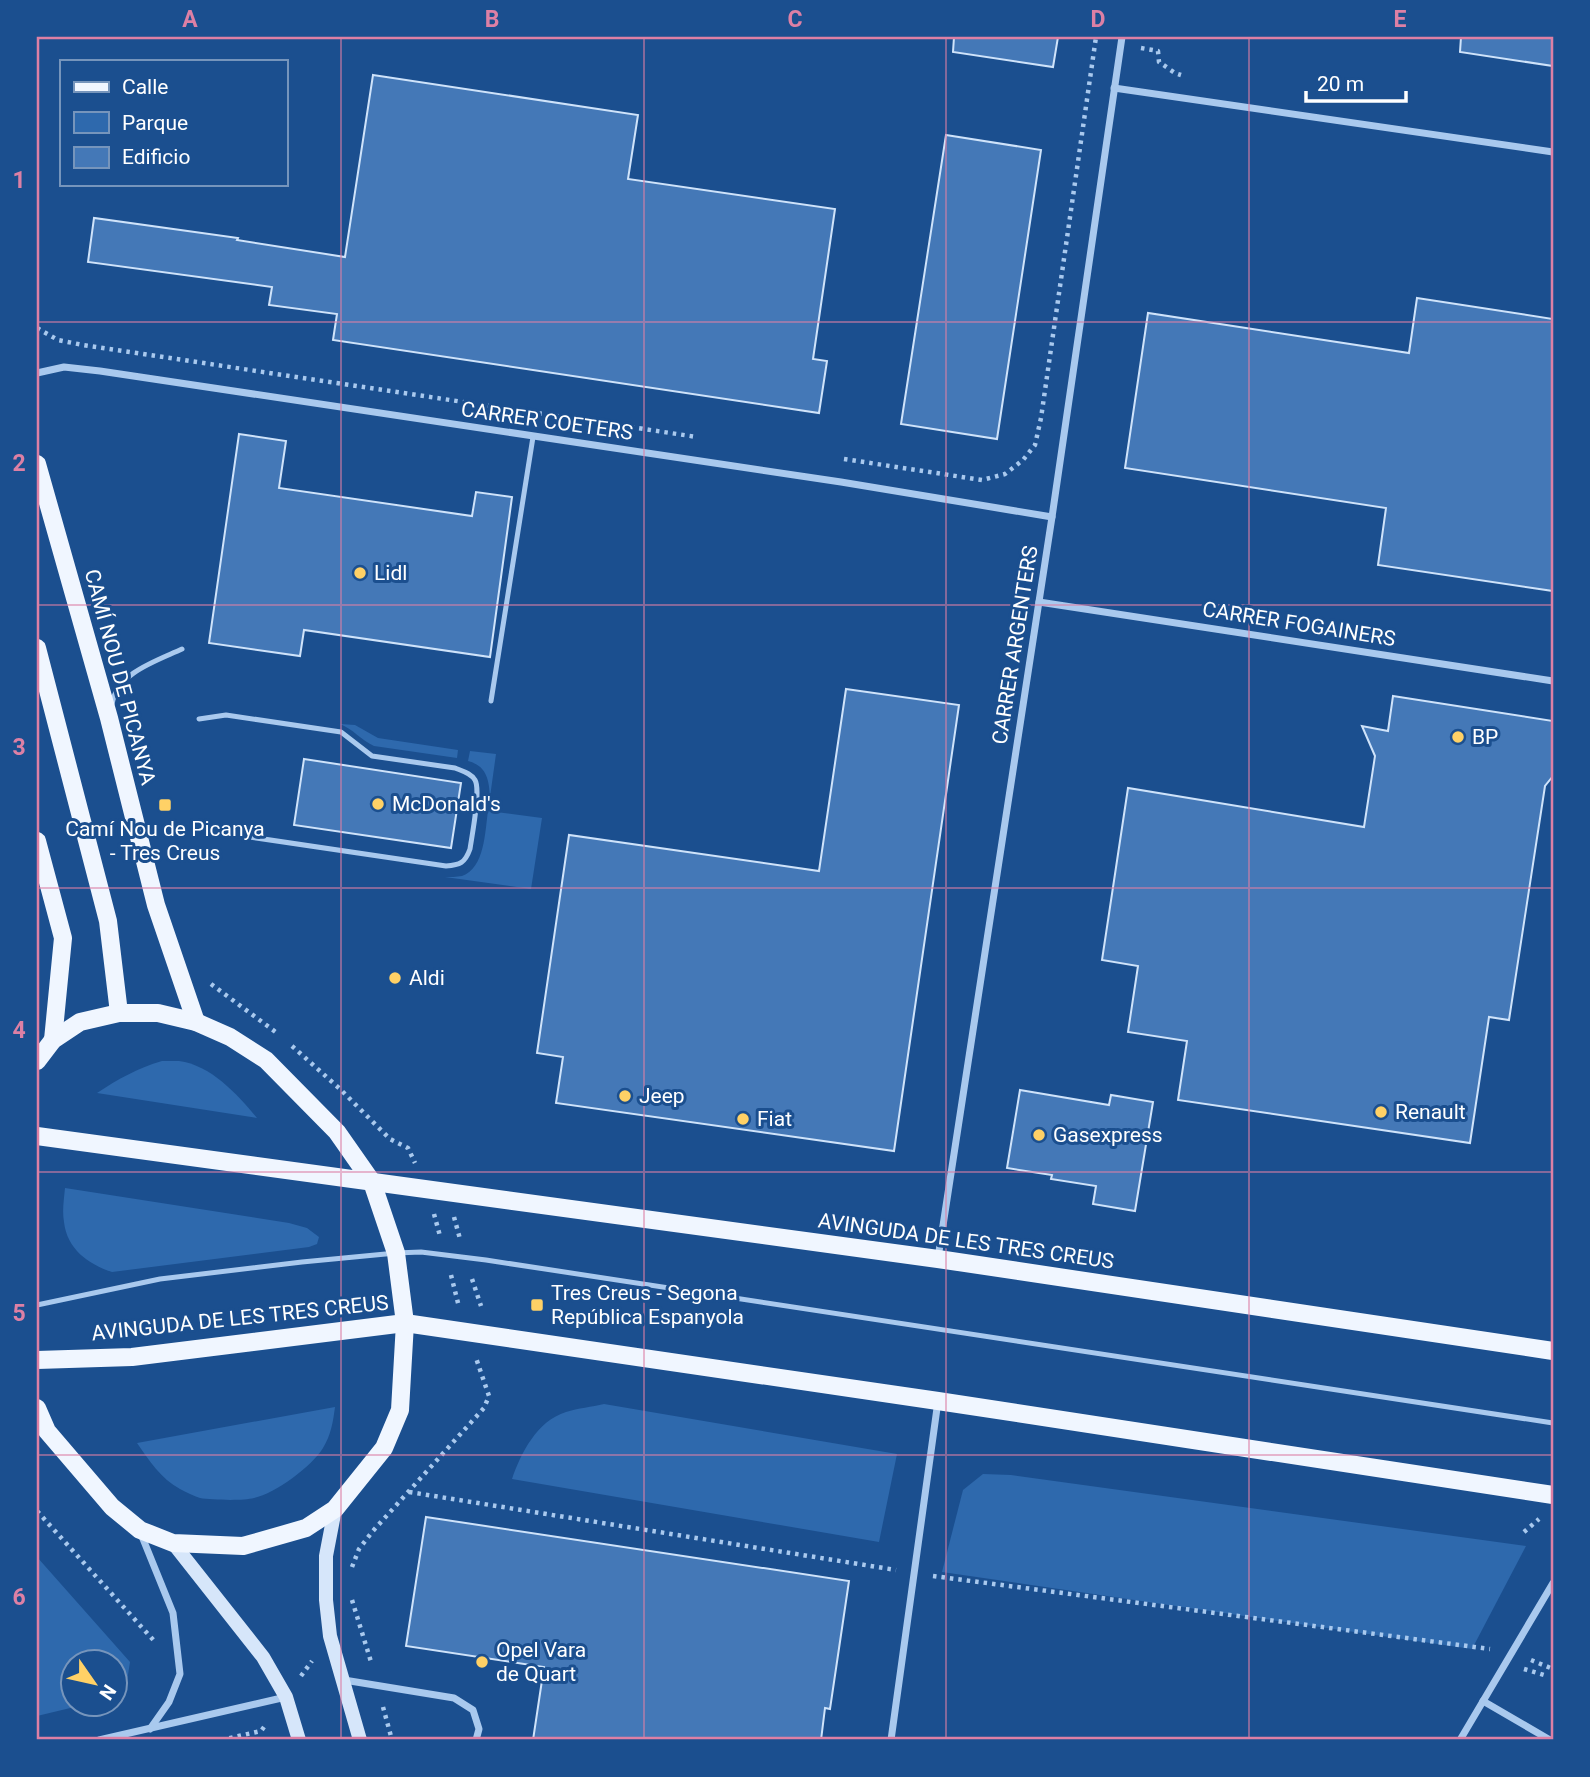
<svg xmlns="http://www.w3.org/2000/svg" width="1590" height="1777" font-family="Roboto,sans-serif">
<style>
.green{fill:#2e69ad}
.building{fill:#4478b7;stroke:#cfe3fa;stroke-width:2}
.lines{fill:none;stroke-linecap:round;stroke-linejoin:round}
.path{stroke:#a9c9ee;stroke-width:4.5;stroke-dasharray:3.5 5;stroke-linecap:butt}
.service{stroke:#a9c9ee;stroke-width:5}
.minor{stroke:#a9c9ee;stroke-width:7}
.secondary{stroke:#d6e6fa;stroke-width:14}
.primary{stroke:#f0f6ff;stroke-width:18}
.grid{fill:none;stroke:#dd80a5;stroke-width:2;stroke-opacity:0.55}
.poi-dot{fill:#ffd166;stroke:#1b4f8f;stroke-width:2.5}
.labels{text-anchor:middle;stroke-width:6;stroke-linejoin:round;paint-order:stroke}
.street-label{font-size:21px;fill:#fff;stroke:#1b4f8f}
.poi-label{font-size:21px;fill:#fff;stroke:#1b4f8f;text-anchor:start}
.neatline{fill:none;stroke:#dd80a5;stroke-width:2.5}
.grid-label{font-size:23px;text-anchor:middle;font-weight:bold;fill:#dd80a5}
</style>
<rect width="100%" height="100%" fill="#1b4f8f"/>
<g class="green">
<path d="M340,724L355,725L378,738L458,750L457,758L374,746C361,740 353,729 340,724Z"/>
<path d="M470,751L496,754L490,797C489,780 487,766 468,761Z"/>
<path d="M488,811L542,818L531,889L445,877C450,877 457,877 462,876C485,868 485,831 488,811Z"/>
<path d="M162,1061C167,1061 173,1061 179,1061C211,1065 238,1095 257,1118L97,1093C118,1079 138,1068 162,1061Z"/>
<path d="M65,1188L289,1223L307,1228L319,1237L317,1244L309,1247L112,1272C88,1264 67,1249 64,1222C62,1211 64,1199 65,1188Z"/>
<path d="M604,1404L897,1454L879,1542L512,1479C521,1453 537,1421 566,1412C578,1408 592,1407 604,1404Z"/>
<path d="M335,1407C333,1422 331,1435 323,1448C311,1467 276,1493 254,1498C243,1501 212,1500 200,1498C194,1496 186,1492 180,1489C161,1479 149,1460 137,1443Z"/>
<polygon points="983,1474 1011,1475 1526,1546 1472,1649 942,1572 963,1490"/>
<polygon points="37,1557 130,1662 125,1694 116,1697 116,1662 74,1662 74,1704 87,1704 37,1716"/>
</g>
<g class="building">
<polygon points="954,37 1058,37 1053,67 953,52"/>
<polygon points="1461,37 1553,37 1553,66 1460,52"/>
<polygon points="373,75 638,115 628,179 835,209 813,359 827,361 819,413 333,340 337,314 269,305 272,287 88,262 94,218 238,238 237,240 345,257"/>
<polygon points="946,135 1041,150 997,439 901,424"/>
<polygon points="1417,298 1553,319 1553,591 1378,565 1386,508 1125,468 1148,313 1409,353"/>
<polygon points="239,434 286,441 279,488 472,516 476,492 512,497 490,657 304,630 300,656 209,643"/>
<polygon points="846,689 959,705 894,1151 556,1103 563,1057 537,1053 569,835 819,871"/>
<polygon points="1393,696 1553,721 1553,776 1545,786 1509,1020 1489,1017 1470,1143 1178,1100 1187,1041 1128,1032 1138,966 1102,960 1128,788 1364,827 1375,756 1362,726 1388,731"/>
<polygon points="304,759 461,783 451,848 294,825"/>
<polygon points="1020,1090 1109,1105 1111,1095 1153,1102 1135,1211 1093,1204 1096,1186 1051,1179 1052,1175 1007,1168"/>
<polygon points="426,1517 849,1581 830,1709 825,1708 821,1740 533,1740 544,1667 406,1646"/>
</g>
<g class="lines">
<g class="path">
<polyline points="1141,48 1158,51 1159,62 1175,73 1181,75"/>
<polyline points="37,328 58,340 83,345 697,437"/>
<polyline points="844,459 982,480 1005,474 1023,460 1035,445 1041,418 1096,37"/>
<polyline points="211,984 277,1033"/>
<polyline points="292,1046 340,1089 390,1139 408,1148 415,1163"/>
<polyline points="434,1214 440,1236"/>
<polyline points="454,1217 460,1239"/>
<polyline points="451,1275 459,1307"/>
<polyline points="472,1279 481,1306"/>
<polyline points="409,1492 896,1570"/>
<polyline points="37,1511 156,1643"/>
<polyline points="1524,1532 1539,1519"/>
<polyline points="352,1567 359,1549 372,1532 484,1408 489,1396 476,1358"/>
<polyline points="933,1576 1490,1649"/>
<polyline points="352,1600 372,1665"/>
<polyline points="1531,1660 1553,1669"/>
<polyline points="1524,1669 1544,1675"/>
<polyline points="301,1676 312,1661"/>
<polyline points="383,1707 392,1740"/>
<polyline points="221,1740 261,1731 267,1723"/>
</g>
<g class="service">
<polyline points="491,701 533,437"/>
<path d="M112,704C117,673 156,661 182,649"/>
<path d="M199,719L226,715L341,732L372,756L455,768C462,771 471,773 475,780C481,790 472,835 470,849C465,863 460,865 446,866L243,836"/>
<polyline points="37,1305 160,1279 302,1262 396,1253 421,1252 486,1260 1553,1423"/>
</g>
<g class="minor">
<polyline points="1114,88 1553,152"/>
<polyline points="37,373 64,367 100,371 841,482 1052,517"/>
<polyline points="1039,602 1553,681"/>
<polyline points="938,1258 1052,517 1122,37"/>
<polyline points="141,1534 173,1613 180,1674 169,1702 150,1729"/>
<polyline points="344,1680 454,1698 473,1710 479,1729 476,1740"/>
<polyline points="1483,1701 1550,1740"/>
<polyline points="99,1740 286,1697"/>
<polyline points="891,1740 938,1401"/>
<polyline points="1460,1740 1553,1583"/>
</g>
<g class="secondary">
<polyline points="335,1509 326,1556 326,1600 330,1636 360,1740"/>
<polyline points="173,1543 263,1657 286,1697 299,1740"/>
</g>
<g class="primary">
<polyline points="37,464 109,718 156,905 196,1022"/>
<polyline points="37,648 108,921 119,1013"/>
<polyline points="37,841 63,938 53,1040"/>
<polyline points="37,1061 53,1040 80,1022 119,1013 158,1013 196,1022 230,1037 266,1060 337,1132 372,1182 396,1253 405,1323 400,1410 384,1448 335,1509 306,1528 243,1546 173,1543 140,1530 112,1507 47,1431 37,1408"/>
<polyline points="37,1136 938,1259 1553,1351"/>
<polyline points="37,1360 132,1357 405,1323 938,1401 1553,1495"/>
</g>
</g>
<path class="grid" d="M341,37V1740M644,37V1740M946,37V1740M1249,37V1740M37,322H1553M37,605H1553M37,888H1553M37,1172H1553M37,1455H1553"/>
<g class="poi-dot">
<circle cx="360" cy="573" r="7"/>
<circle cx="1458" cy="737" r="7"/>
<circle cx="378" cy="804" r="7"/>
<rect x="158" y="798" width="14" height="14" rx="3.5"/>
<circle cx="395" cy="978" r="7"/>
<circle cx="625" cy="1096" r="7"/>
<circle cx="1381" cy="1112" r="7"/>
<circle cx="743" cy="1119" r="7"/>
<circle cx="1039" cy="1135" r="7"/>
<rect x="530" y="1298" width="14" height="14" rx="3.5"/>
<circle cx="482" cy="1662" r="7"/>
</g>
<g class="labels">
<g class="street-label">
<text transform="translate(547 421) rotate(8)" y="7">CARRER COETERS</text>
<text transform="translate(1299 624) rotate(9)" y="7">CARRER FOGAINERS</text>
<text transform="translate(1015 645) rotate(-81)" y="7">CARRER ARGENTERS</text>
<text transform="translate(120 677) rotate(75)" y="7">CAMÍ NOU DE PICANYA</text>
<text transform="translate(966 1241) rotate(8)" y="7">AVINGUDA DE LES TRES CREUS</text>
<text transform="translate(240 1318) rotate(-6)" y="7">AVINGUDA DE LES TRES CREUS</text>
</g>
<g class="poi-label">
<text x="374" y="580">Lidl</text>
<text x="1472" y="744">BP</text>
<text x="392" y="811">McDonald's</text>
<text x="165" y="836" text-anchor="middle">Camí Nou de Picanya<tspan x="165" dy="24">- Tres Creus</tspan></text>
<text x="409" y="985">Aldi</text>
<text x="639" y="1103">Jeep</text>
<text x="1395" y="1119">Renault</text>
<text x="757" y="1126">Fiat</text>
<text x="1053" y="1142">Gasexpress</text>
<text x="551" y="1300">Tres Creus - Segona<tspan x="551" dy="24">República Espanyola</tspan></text>
<text x="496" y="1657">Opel Vara<tspan x="496" dy="24">de Quart</tspan></text>
</g>
</g>
<rect width="1590" height="1777" fill="none" stroke="#1b4f8f" stroke-width="77"/>
<rect x="60" y="60" width="228" height="126" fill="#1b4f8f" stroke="#7695bc" stroke-width="2"/>
<rect x="74" y="82" width="35" height="10" fill="#f0f6ff" stroke="#7695bc" stroke-width="2"/>
<text x="122" y="94" font-size="21" fill="#ffffff">Calle</text>
<rect x="74" y="112" width="35" height="21" fill="#2e69ad" stroke="#7695bc" stroke-width="2"/>
<text x="122" y="130" font-size="21" fill="#ffffff">Parque</text>
<rect x="74" y="147" width="35" height="21" fill="#4478b7" stroke="#7695bc" stroke-width="2"/>
<text x="122" y="164" font-size="21" fill="#ffffff">Edificio</text>
<g transform="translate(94 1683) rotate(124)"><circle r="33" fill="#1b4f8f" stroke="#7695bc" stroke-width="2"/>
<path d="M0-5L12 26L0 18L-12 26Z" fill="#ffd166"/>
<text y="-10" font-size="19" font-weight="bold" text-anchor="middle" fill="#ffffff">N</text>
</g>
<path d="M1306 91v10h100v-10" fill="none" stroke="#ffffff" stroke-width="3.5"/>
<text x="1317" y="91" font-size="21" fill="#ffffff" stroke="#1b4f8f" stroke-width="5" paint-order="stroke">20 m</text>
<rect x="38" y="38" width="1514" height="1700" class="neatline"/>
<g class="grid-label">
<text x="190" y="27">A</text>
<text x="492" y="27">B</text>
<text x="795" y="27">C</text>
<text x="1098" y="27">D</text>
<text x="1400" y="27">E</text>
<text x="19" y="188">1</text>
<text x="19" y="471">2</text>
<text x="19" y="755">3</text>
<text x="19" y="1038">4</text>
<text x="19" y="1321">5</text>
<text x="19" y="1605">6</text>
</g>
</svg>
